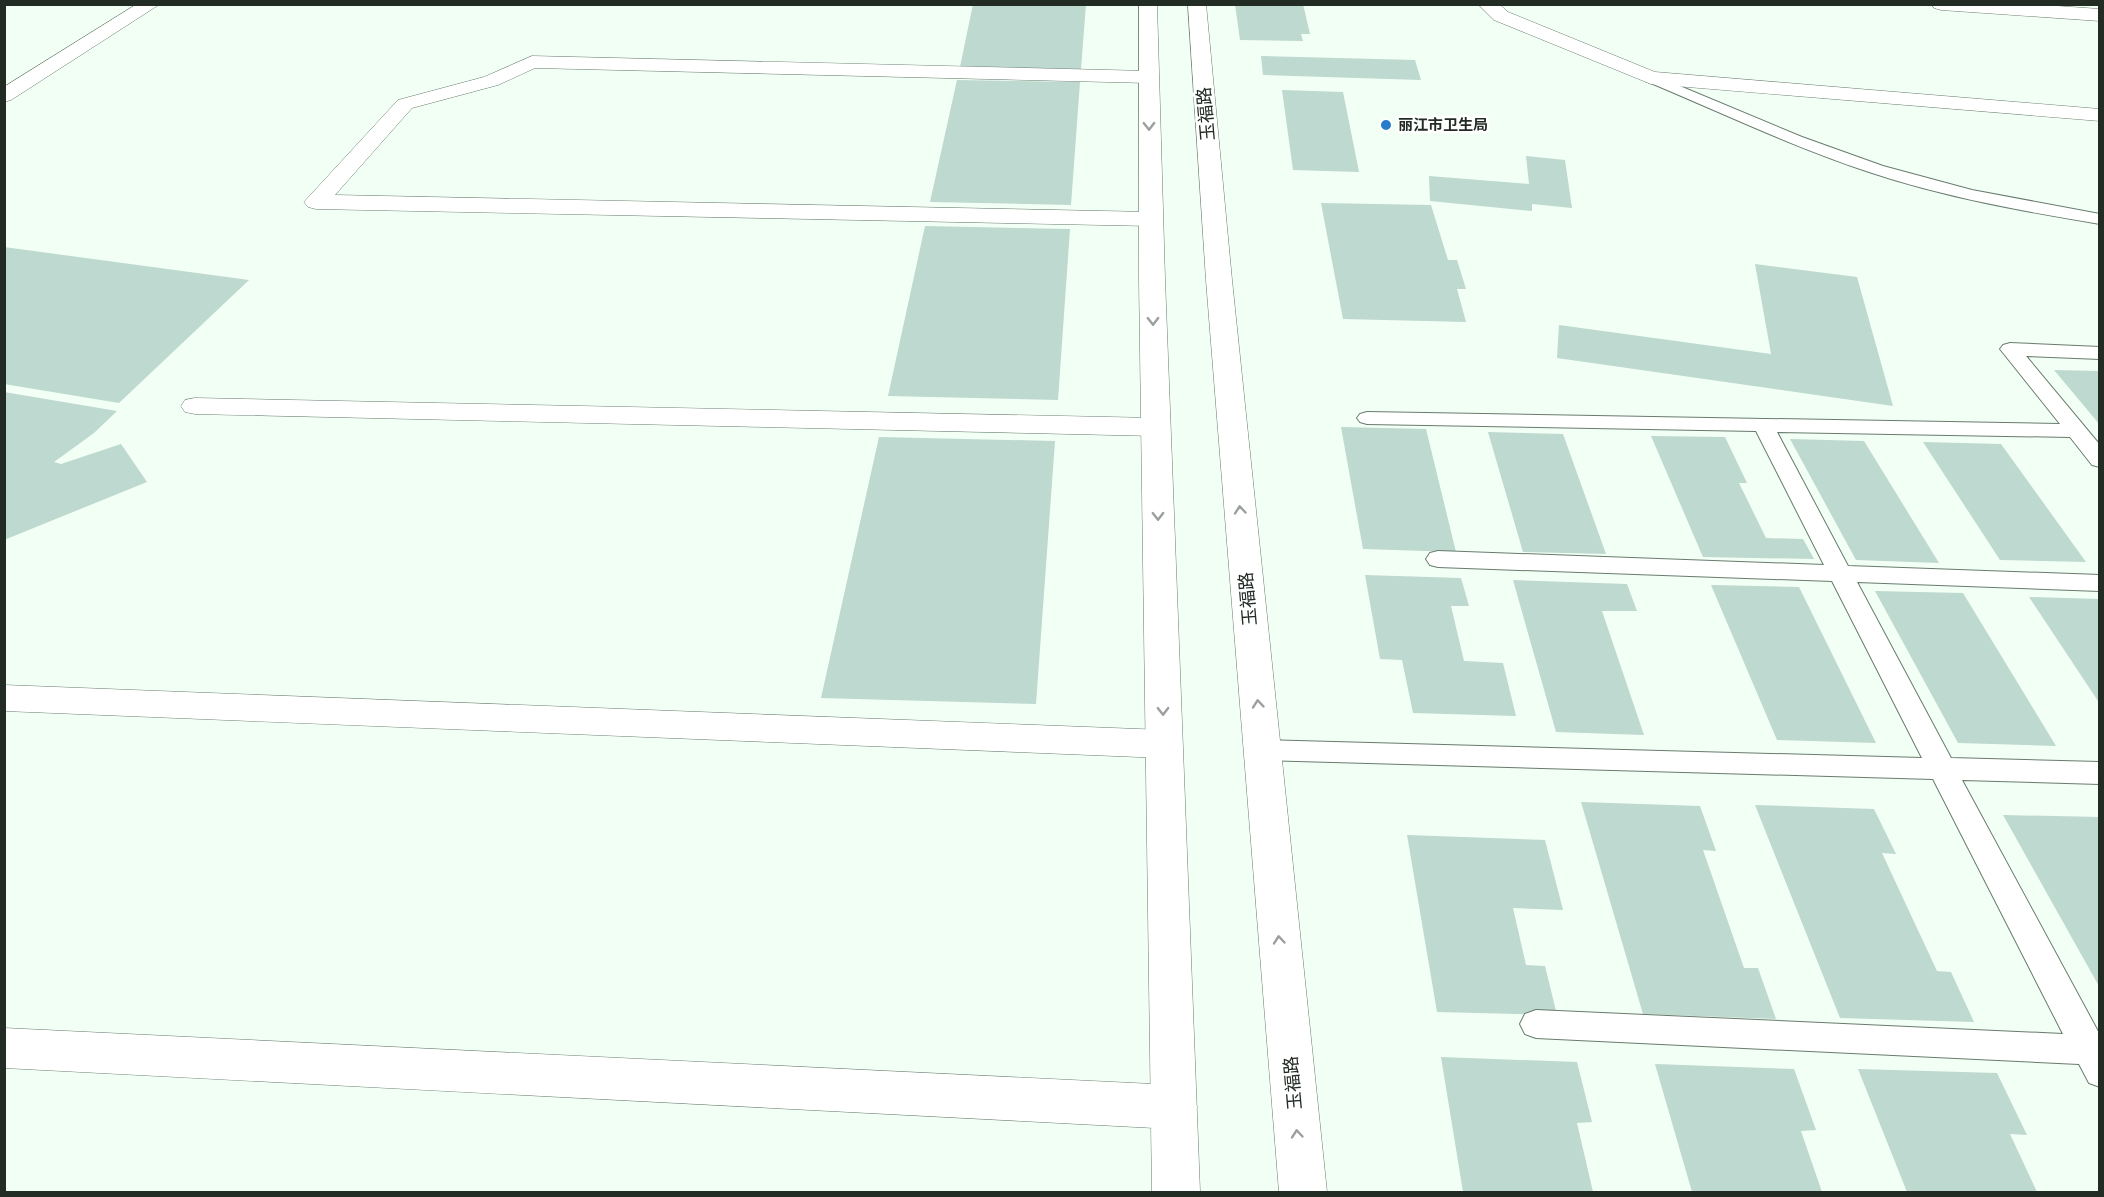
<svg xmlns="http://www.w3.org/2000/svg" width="2104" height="1197" font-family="'Open Sans','Noto Sans SC',sans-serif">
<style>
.building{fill:#bed9d0}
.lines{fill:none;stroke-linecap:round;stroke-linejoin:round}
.lane-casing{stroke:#687b6d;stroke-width:2}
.street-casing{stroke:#687b6d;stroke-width:1}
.secondary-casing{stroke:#687b6d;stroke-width:1}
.lane{fill:#fff;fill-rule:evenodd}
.street{fill:#fff;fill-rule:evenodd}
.secondary{fill:#fff;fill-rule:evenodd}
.oneway{stroke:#9ca09d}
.poi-dot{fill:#287cca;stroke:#fff;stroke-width:2}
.labels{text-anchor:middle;stroke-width:5;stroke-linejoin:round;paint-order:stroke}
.far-poi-label{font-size:15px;font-weight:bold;fill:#232b25;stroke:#fff;text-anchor:start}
.street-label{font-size:18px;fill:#232b25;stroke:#fff}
</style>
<rect width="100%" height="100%" fill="#f2fff5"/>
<g class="building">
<polygon points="973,4 1086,4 1081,69 960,67"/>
<polygon points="1235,4 1303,4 1310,34 1301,34 1303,41 1240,40"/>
<polygon points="1261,56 1415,60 1421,80 1263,75"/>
<polygon points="957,80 1080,82 1071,205 930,202"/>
<polygon points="1282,90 1343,92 1359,172 1293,170"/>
<polygon points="1526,156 1565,160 1572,208 1532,204 1532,211 1430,201 1429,176 1529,184"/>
<polygon points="1321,203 1431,205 1448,260 1457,260 1466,289 1457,289 1466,322 1343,319"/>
<polygon points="925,226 1070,229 1058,400 888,396"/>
<polygon points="4,247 249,280 119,403 4,384"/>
<polygon points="1755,264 1857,277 1893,406 1557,358 1559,325 1771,354"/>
<polygon points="2054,370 2100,371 2100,425"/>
<polygon points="4,392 117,411 94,433 54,462 61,464 121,444 147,482 4,540"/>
<polygon points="1341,427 1426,429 1456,552 1363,549"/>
<polygon points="1488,432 1563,434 1606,554 1523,552"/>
<polygon points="1651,436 1725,437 1747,483 1739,483 1766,538 1803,539 1814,559 1703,557"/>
<polygon points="879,437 1055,441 1036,704 821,698"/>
<polygon points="1790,439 1864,441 1939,563 1856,560"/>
<polygon points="1923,442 2001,444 2086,562 2000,560"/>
<polygon points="1365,575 1461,578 1469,606 1451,606 1464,661 1503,663 1516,716 1413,713 1402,660 1380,659"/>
<polygon points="1513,580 1627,584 1637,611 1602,611 1644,735 1556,732"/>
<polygon points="1711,585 1799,587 1876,743 1777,740"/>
<polygon points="1875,591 1963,593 2056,746 1958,743"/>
<polygon points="2029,597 2100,599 2100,704"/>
<polygon points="1581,802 1700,806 1716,851 1703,850 1744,968 1758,968 1776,1019 1643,1014"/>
<polygon points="1755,805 1874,809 1896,854 1882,853 1937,971 1951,972 1974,1022 1840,1018"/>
<polygon points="2003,815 2100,817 2100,988"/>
<polygon points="1407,835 1545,840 1563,910 1513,908 1526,965 1545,966 1557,1015 1437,1012"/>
<polygon points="1441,1057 1577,1062 1592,1122 1577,1123 1593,1192 1463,1192"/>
<polygon points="1655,1064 1794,1069 1816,1130 1801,1131 1822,1192 1692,1192"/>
<polygon points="1858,1069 1997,1073 2027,1135 2010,1134 2037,1192 1907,1192"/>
</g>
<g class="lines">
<g class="lane-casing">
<g id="lane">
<path d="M1651,74L1802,137L1883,166L1972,190L2100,214V224C2022,211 1944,197 1869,172C1793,147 1720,112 1646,81L1644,78Z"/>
<polygon points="2010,343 2100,347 2100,359 2026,356 2100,445 2100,467 2092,465 2070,437 1777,432 1848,566 2100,575 2100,591 1857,582 1951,758 2100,762 2100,784 1962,780 2100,1035 2100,1087 2089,1083 2079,1064 1536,1038 1525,1034 1520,1024 1525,1014 1536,1010 2063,1034 1933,779 1262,760 1253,757 1249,750 1253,743 1262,740 1922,758 1832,581 1438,567 1430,565 1426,559 1430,553 1438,551 1824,565 1756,431 1367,424 1360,422 1357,418 1360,414 1367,412 2060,424 2000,349 2003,345"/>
</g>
</g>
<g class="street-casing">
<g id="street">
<polygon points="137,4 160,4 11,100 4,102 4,87"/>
<polygon points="1478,4 1499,4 1508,12 1655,72 2100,109 2100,121 1651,84 1494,20"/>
<polygon points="1932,4 2029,4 2100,9 2100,21 1941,10 1934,8"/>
<polygon points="532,56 1149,71 1156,73 1159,77 1156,81 1149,83 535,68 498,85 412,108 335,195 1151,212 1159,214 1163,219 1159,224 1151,226 316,209 308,207 304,202 398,100 484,77"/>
<polygon points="195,398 1156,418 1166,421 1170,427 1166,433 1156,436 195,414 185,412 181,406 185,400"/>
<polygon points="4,685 1164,730 1177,734 1182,744 1177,754 1164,758 4,711"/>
<polygon points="4,1028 1174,1085 1190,1092 1197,1107 1190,1122 1174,1129 4,1068"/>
</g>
</g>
<g class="secondary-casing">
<g id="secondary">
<polygon points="1139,4 1157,4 1165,279 1200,1192 1152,1192 1139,279"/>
<polygon points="1188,4 1206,4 1232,280 1327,1192 1279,1192 1206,280"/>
</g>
</g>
<use href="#lane" class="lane"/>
<use href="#street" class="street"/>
<use href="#secondary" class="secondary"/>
</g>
<defs><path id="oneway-chevron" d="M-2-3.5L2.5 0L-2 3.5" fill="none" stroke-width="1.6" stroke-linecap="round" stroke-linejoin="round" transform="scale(1.5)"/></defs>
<g class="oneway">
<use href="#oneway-chevron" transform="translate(1149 126) rotate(89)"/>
<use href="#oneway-chevron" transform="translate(1153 321) rotate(89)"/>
<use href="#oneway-chevron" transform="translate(1240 510) rotate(-95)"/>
<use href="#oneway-chevron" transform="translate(1158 516) rotate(89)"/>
<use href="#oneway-chevron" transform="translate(1258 704) rotate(-95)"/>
<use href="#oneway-chevron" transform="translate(1163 711) rotate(89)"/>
<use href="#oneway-chevron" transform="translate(1279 940) rotate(-95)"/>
<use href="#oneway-chevron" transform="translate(1297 1134) rotate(-95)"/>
</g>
<circle class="poi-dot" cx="1386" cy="125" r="6"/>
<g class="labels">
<g class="far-poi-label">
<text x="1398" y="130">丽江市卫生局</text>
</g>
<g class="street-label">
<text transform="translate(1206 114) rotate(-95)" y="6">玉福路</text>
<text transform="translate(1248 599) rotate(-95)" y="6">玉福路</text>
<text transform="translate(1293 1083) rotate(-95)" y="6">玉福路</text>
</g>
</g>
<rect width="2104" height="1197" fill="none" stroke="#232b25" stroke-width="12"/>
</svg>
